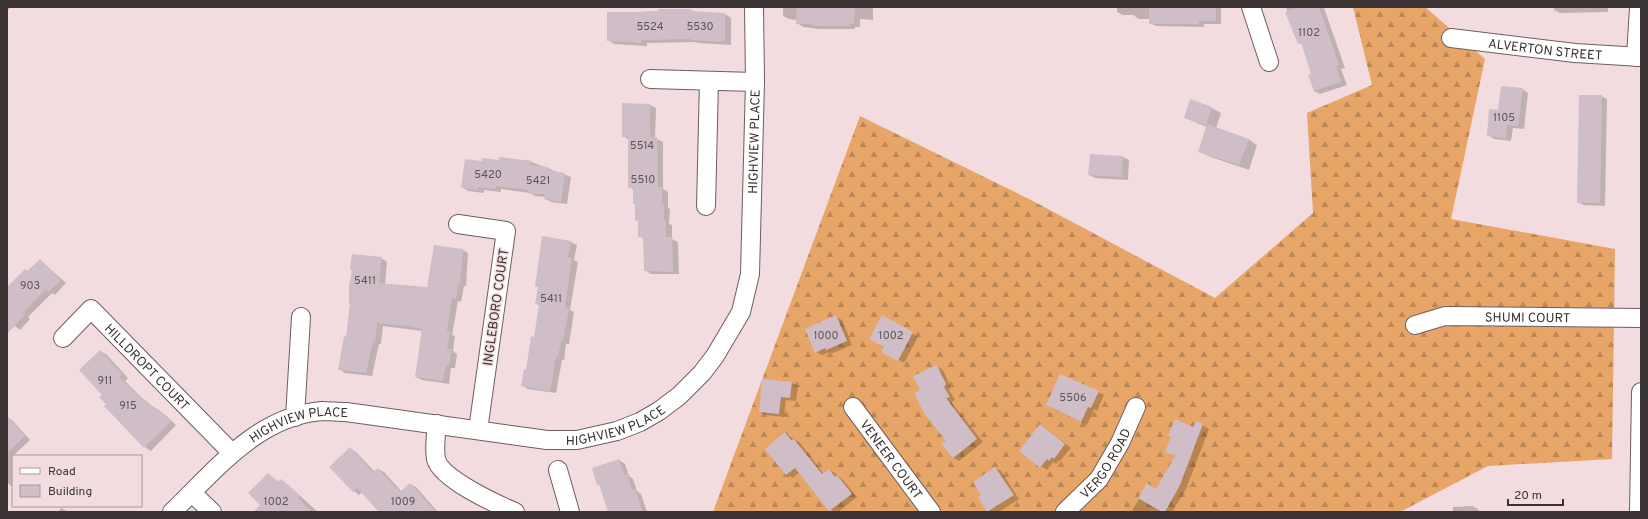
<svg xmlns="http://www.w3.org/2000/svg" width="1648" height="519" font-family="Overpass,sans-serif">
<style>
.forest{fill:url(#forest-firs)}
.shadow{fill:#0003}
.building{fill:#cfbec8}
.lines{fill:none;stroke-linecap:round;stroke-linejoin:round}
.minor-casing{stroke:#6f5d5f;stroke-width:20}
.minor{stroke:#fff;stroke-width:18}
.labels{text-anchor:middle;stroke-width:3;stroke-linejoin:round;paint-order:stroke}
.number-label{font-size:11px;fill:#5f5558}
.street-label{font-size:13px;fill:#3a3233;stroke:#f2dcdf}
</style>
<defs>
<pattern id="forest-firs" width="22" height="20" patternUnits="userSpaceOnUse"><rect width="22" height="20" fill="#e7a567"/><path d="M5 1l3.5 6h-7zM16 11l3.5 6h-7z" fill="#bc8755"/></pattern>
</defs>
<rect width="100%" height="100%" fill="#f2dcdf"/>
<polygon class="forest" points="1353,7 1425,7 1485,59 1451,219 1615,249 1612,459 1488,466 1400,512 713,512 860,116 1031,200 1215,298 1313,213 1307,113 1372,85"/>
<g class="shadow">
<polygon points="7,7 11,7 7,11"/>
<polygon points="783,7 873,7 873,20 860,19 860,27 855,27 855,29 819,29 803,27 797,23 797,20 789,19 783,16"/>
<polygon points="1117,7 1221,7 1221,24 1204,24 1204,27 1156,26 1150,23 1150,19 1139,19 1133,15 1123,15 1117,12"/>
<polygon points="1286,7 1324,8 1345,68 1341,69 1347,85 1320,94 1314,91 1313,74 1303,45 1299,43"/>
<polygon points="1554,7 1608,7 1608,12 1560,13 1554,10"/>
<polygon points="691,10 695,12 725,14 731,18 731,45 698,43 695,42 647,43 647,46 614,44 608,40 608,13"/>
<polygon points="1522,89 1528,93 1524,129 1513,128 1511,141 1494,139 1488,135 1499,111"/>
<polygon points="1601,96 1607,99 1605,206 1584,205 1578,202"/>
<polygon points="1191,101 1212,108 1221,113 1216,128 1248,139 1257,145 1249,170 1208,156 1199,151 1207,127 1185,118"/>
<polygon points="623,104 650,105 656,108 655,138 663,142 663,189 668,192 668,208 670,209 669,224 672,225 672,239 678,242 679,274 651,274 645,270 644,239 639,236 639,222 636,220 634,190 629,187 629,140 623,136"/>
<polygon points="1091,155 1123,157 1129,160 1128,180 1095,178 1089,175"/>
<polygon points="531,162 571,177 567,204 551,202 545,199 545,197 535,196 530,193 501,189 501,192 484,190 484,193 468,191 462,187 482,163"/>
<polygon points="571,242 577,245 574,260 578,262 570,310 574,312 569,344 566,344 564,360 562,360 556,393 528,389 522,385 535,338 540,306 537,304 539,288 536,286"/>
<polygon points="463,250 468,253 466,286 464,286 461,302 458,301 452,335 455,336 453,351 457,354 455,368 451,368 449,384 422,380 416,377 422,331 383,326 381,344 379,344 372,376 345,373 339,369 347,338 351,304 353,271 351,270 381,258 387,262 385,285 428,288"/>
<polygon points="40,260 66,283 55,295 52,293 28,317 30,319 20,330 7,320 7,289"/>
<polygon points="836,317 842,320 852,345 833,353 830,352 822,355 816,352"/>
<polygon points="882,317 918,337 904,363 883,351 885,347"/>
<polygon points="100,351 106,354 128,378 125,381 145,401 164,414 176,425 151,451 145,447 106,406 108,404 103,395"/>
<polygon points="937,366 943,370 951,388 949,390 955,400 951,402 983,442 959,461 954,458 947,441 921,391"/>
<polygon points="792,383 798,386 796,401 786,400 784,417 766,415 760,412"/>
<polygon points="1098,392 1104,395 1097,411 1094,409 1087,425 1053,409"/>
<polygon points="7,417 12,420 30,440 13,456 13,488 7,482"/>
<polygon points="1197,422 1209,429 1186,489 1172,512 1131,512 1148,485 1156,490 1176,457 1167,452 1194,428"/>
<polygon points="1046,429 1071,448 1060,461 1059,460 1056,464 1053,462 1047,470 1020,451"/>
<polygon points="786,434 800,443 824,474 829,470 835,473 843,480 857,497 838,512 833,512 800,472 793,478 787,474"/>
<polygon points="350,449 356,452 375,472 378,469 384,472 402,492 410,484 416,487 438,512 380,512 362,492 359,495 354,491"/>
<polygon points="619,460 625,464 629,476 633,479 637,491 641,494 647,512 612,512 601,486 598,484"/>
<polygon points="995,468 1001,471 1019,499 999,512 989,512 979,498 983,495"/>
<polygon points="268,474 279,482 281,480 287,484 318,512 264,512 262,505"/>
<polygon points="1473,506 1479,510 1479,512 1453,512 1453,507"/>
<polygon points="61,508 67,511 68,512 58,512"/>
</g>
<g class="building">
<polygon points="797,7 855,7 854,24 850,24 850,26 812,26 812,24 796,24"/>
<polygon points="1149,7 1216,7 1216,21 1199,21 1199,24 1149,24"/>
<polygon points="1300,7 1319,7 1339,65 1336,66 1341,82 1314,91 1308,75 1311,74 1301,43 1298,44 1285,12"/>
<polygon points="658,9 691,9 691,11 725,13 725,42 691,40 691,39 641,40 642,43 607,41 607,12 641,12 658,11"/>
<polygon points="1501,86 1523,88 1518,126 1507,125 1506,138 1487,136 1489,109 1498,110"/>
<polygon points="1579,95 1602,95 1600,203 1577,203"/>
<polygon points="1190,99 1212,107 1206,125 1184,118"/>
<polygon points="622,103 650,104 650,137 657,137 658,187 662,187 662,204 664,204 664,221 666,221 666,237 672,237 673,272 644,271 643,237 638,237 638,221 635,220 635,204 633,204 633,188 628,188 628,137 622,137"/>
<polygon points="1207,124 1249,139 1239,165 1198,152"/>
<polygon points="1090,154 1123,156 1122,177 1088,175"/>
<polygon points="499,157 532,161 531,165 548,167 548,170 565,173 561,202 544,199 544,194 531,194 528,193 528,190 496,186 495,189 478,187 478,190 461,188 465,159 482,161 482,158 499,160"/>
<polygon points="542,236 571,241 568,257 572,258 565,307 569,308 563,342 561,341 558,357 556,357 550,391 521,386 524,369 526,370 531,336 534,337 539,305 535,304 538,287 535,287"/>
<polygon points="434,245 463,249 460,284 458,283 456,299 452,298 447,331 450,332 447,349 452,349 449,366 446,365 443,381 415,377 422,329 407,326 377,323 375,341 373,341 366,373 338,370 344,336 346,337 350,304 349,303 349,287 352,270 350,270 352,254 382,257 379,283 427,287"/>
<polygon points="40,259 61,280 48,292 46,289 23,313 25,315 7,334 7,287 25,269 28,271"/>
<polygon points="836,315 847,341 826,350 825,348 815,353 805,329"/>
<polygon points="882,315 913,332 898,361 881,352 884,347 869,339"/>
<polygon points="100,350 122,374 119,377 144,401 145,399 157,411 158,409 171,421 144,448 104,406 106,404 99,397 102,395 79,370"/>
<polygon points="937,365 946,384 944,387 950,397 946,398 977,439 953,458 941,444 946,441 924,413 914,393 920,390 913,376"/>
<polygon points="1060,374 1099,391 1091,408 1088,407 1081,422 1046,405"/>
<polygon points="762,379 792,382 790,398 781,397 779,414 759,412"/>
<polygon points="7,416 25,436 7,453"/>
<polygon points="1175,419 1193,427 1197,421 1203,424 1180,485 1165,512 1162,512 1138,498 1147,483 1156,489 1175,456 1165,452 1171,437 1168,436"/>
<polygon points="1040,424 1065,444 1054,459 1052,457 1049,461 1047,459 1040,468 1019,451"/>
<polygon points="785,432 791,440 794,439 822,474 829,469 835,477 837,475 852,494 829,511 795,468 786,475 765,449"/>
<polygon points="350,447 373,472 378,468 400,492 410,483 436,512 379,512 357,488 353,492 329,467"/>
<polygon points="619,459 624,475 627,474 632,490 635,489 643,512 608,512 599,484 597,485 592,468"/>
<polygon points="995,467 1014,495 987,512 978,497 981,495 973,482"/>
<polygon points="268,473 278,482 281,479 300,496 298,498 312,512 253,512 260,505 248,493"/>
</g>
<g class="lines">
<g class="minor-casing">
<g id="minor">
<polyline points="1251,7 1269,62"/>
<path id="s1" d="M1451,38L1575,53L1641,57"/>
<polyline points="1636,57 1639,7"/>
<polyline points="650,79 755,82"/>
<polyline points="706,206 709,81"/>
<polyline points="458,224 506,231 478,430"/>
<path id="s2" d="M1415,325L1445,316L1641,318"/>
<path id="s3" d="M63,338L91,309L232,453"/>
<path id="s4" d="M853,407L931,512"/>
<polyline points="295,417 301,317"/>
<path d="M437,424C436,435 434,448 436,459C441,479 496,504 515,512"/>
<polyline points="558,470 570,512"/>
<polyline points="192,493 212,512"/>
<path id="s5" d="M172,512C215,471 257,416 322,411C330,411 338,412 346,412L547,440H577L617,431L640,422L659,411L679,396L702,373L715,356L741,312L750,274L755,82L754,7"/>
<path id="s6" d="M1065,512L1099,479L1120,443L1136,407"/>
<polyline points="1639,512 1641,392"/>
</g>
</g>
<use href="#minor" class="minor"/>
</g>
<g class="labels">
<g class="number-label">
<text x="650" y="30">5524</text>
<text x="700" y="30">5530</text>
<text x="1309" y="36">1102</text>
<text x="1504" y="121">1105</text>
<text x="642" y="149">5514</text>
<text x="488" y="178">5420</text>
<text x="643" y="183">5510</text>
<text x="538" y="184">5421</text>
<text x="365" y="284">5411</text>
<text x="30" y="289">903</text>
<text x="551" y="302">5411</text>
<text x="826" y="339">1000</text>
<text x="891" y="339">1002</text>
<text x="105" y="384">911</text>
<text x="1073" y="401">5506</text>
<text x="128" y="409">915</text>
<text x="276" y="505">1002</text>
<text x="403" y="505">1009</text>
</g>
<g class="street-label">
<text dy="5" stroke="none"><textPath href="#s1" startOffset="95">ALVERTON STREET</textPath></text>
<text dy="5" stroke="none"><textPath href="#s5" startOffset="831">HIGHVIEW PLACE</textPath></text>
<text transform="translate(495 307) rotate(-82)" y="5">INGLEBORO COURT</text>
<text dy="5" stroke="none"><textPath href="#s2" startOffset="114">SHUMI COURT</textPath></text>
<text dy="5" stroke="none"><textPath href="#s3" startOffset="121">HILLDROPT COURT</textPath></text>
<text dy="5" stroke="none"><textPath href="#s5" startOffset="483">HIGHVIEW PLACE</textPath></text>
<text dy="5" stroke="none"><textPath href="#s5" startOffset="159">HIGHVIEW PLACE</textPath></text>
<text dy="5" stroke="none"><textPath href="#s4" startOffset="65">VENEER COURT</textPath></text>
<text dy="5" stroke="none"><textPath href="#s6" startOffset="64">VERGO ROAD</textPath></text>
</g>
</g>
<rect width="1648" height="519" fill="none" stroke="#3a3233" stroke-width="16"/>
<rect x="12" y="455" width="130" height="52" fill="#f2dcdf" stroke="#a8989a"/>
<rect x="20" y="468" width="20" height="6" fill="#ffffff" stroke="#a8989a"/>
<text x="48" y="475" font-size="12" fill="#3a3233">Road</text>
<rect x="20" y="485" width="20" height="12" fill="#cfbec8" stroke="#a8989a"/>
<text x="48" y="495" font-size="12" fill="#3a3233">Building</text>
<path d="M1508 499v6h55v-6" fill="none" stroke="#3a3233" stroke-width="2"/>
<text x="1514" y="499" font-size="12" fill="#3a3233" stroke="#f2dcdf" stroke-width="3" paint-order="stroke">20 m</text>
</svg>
